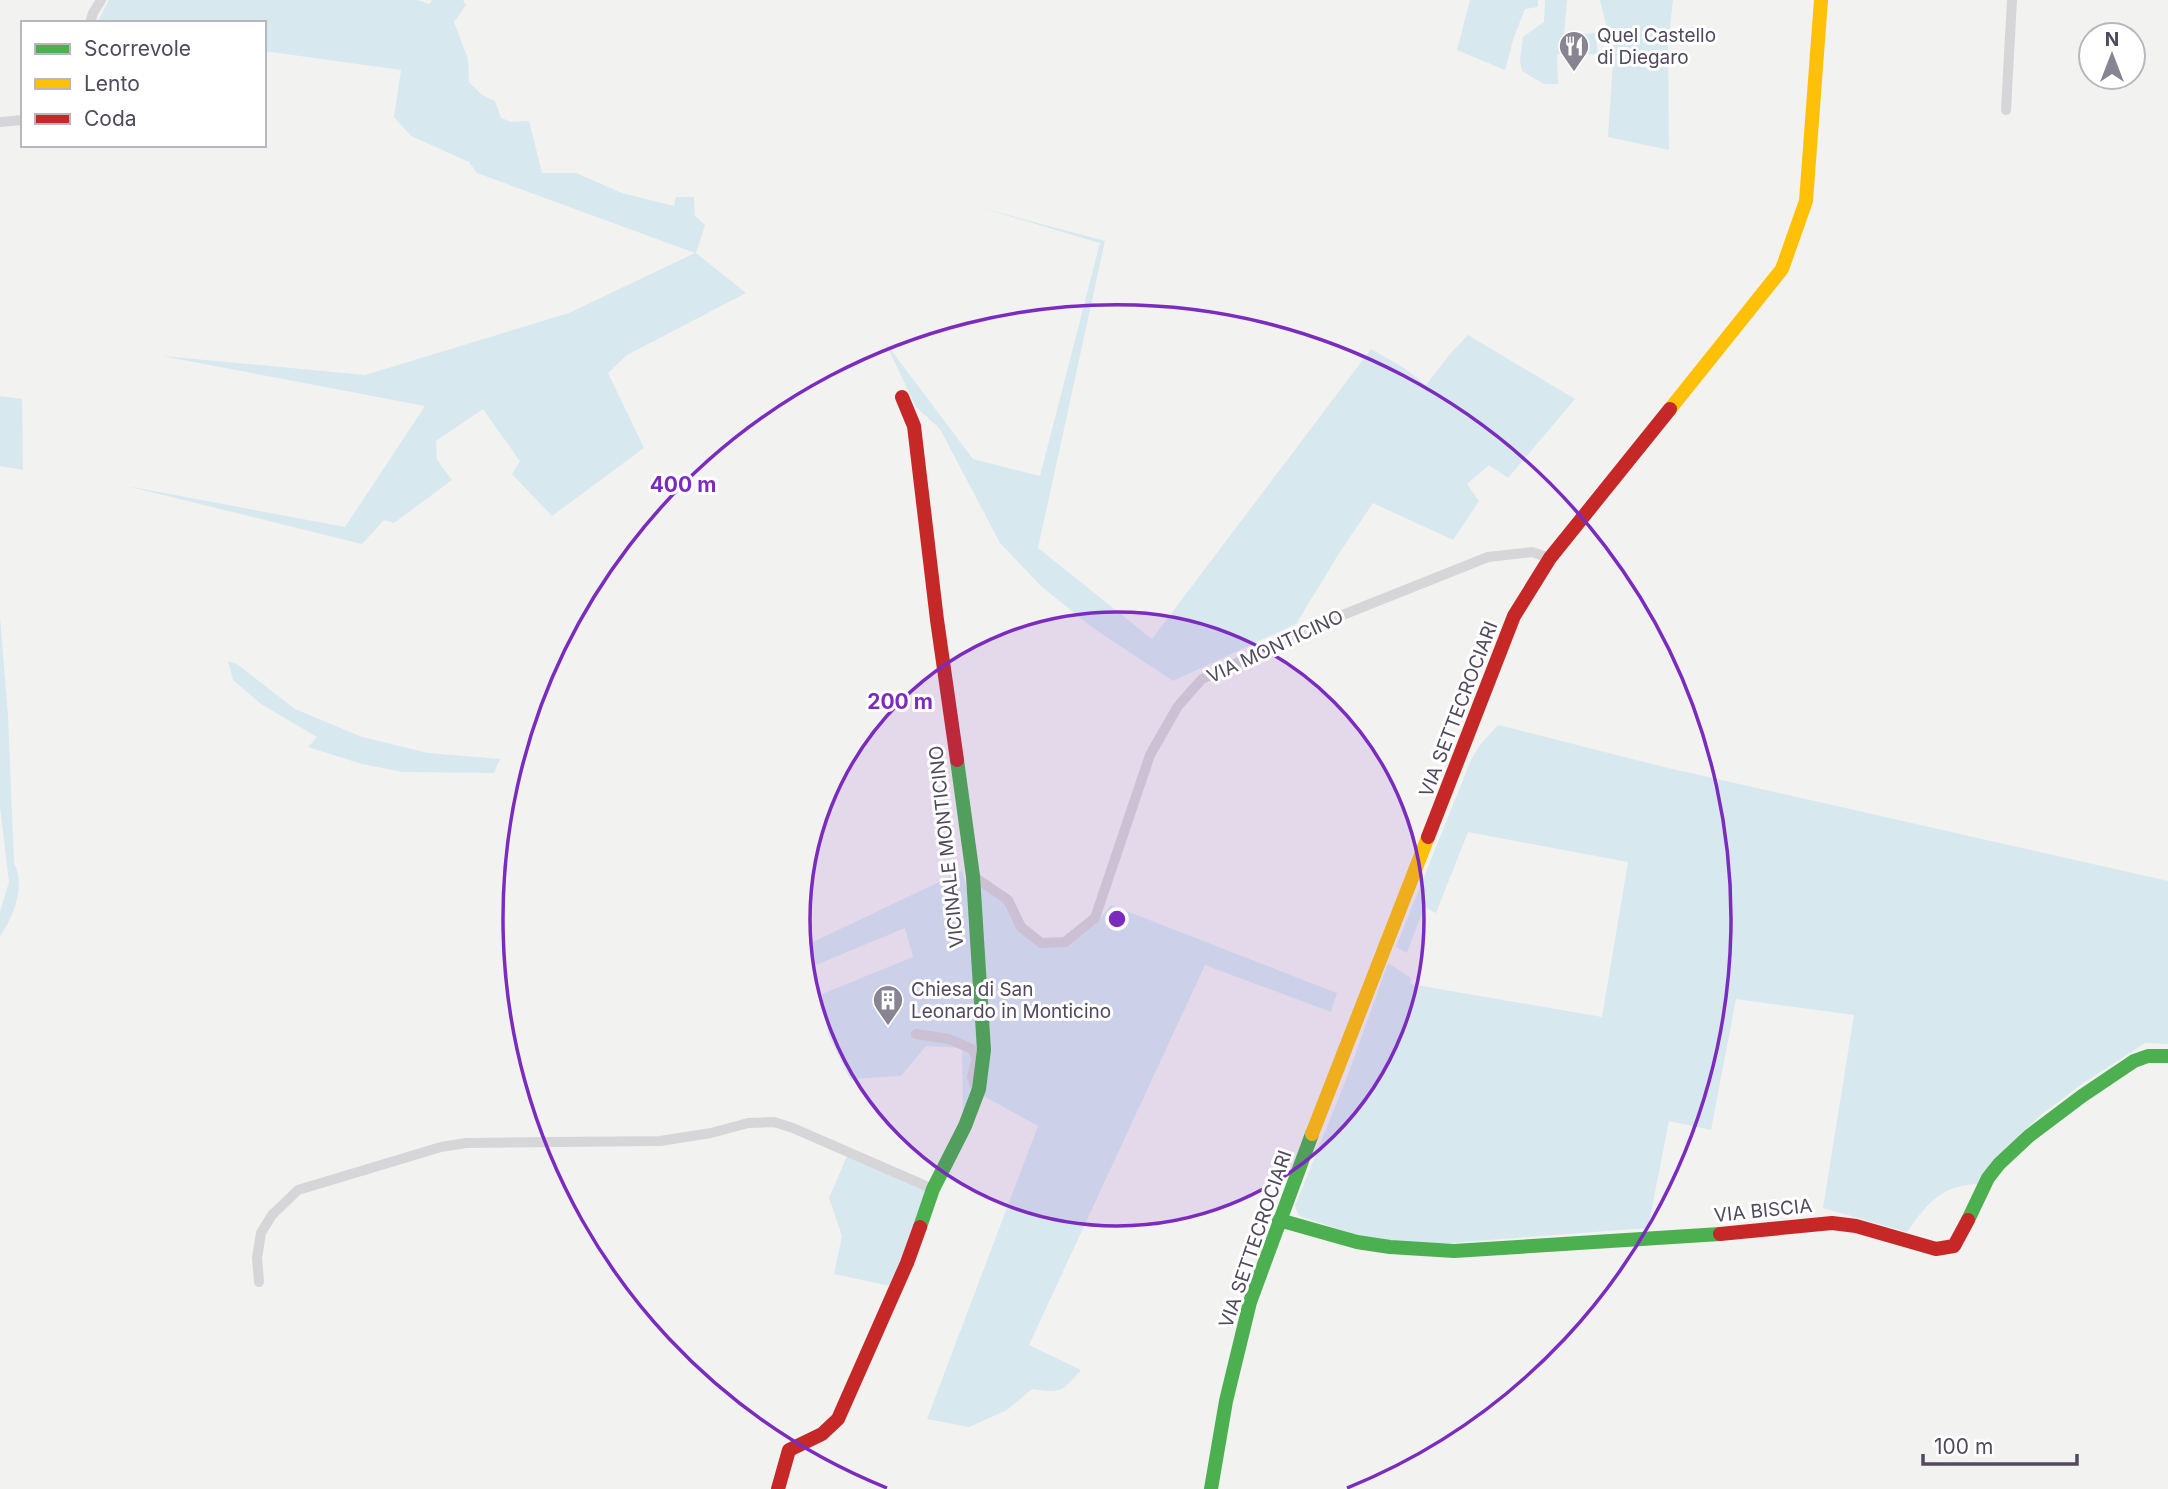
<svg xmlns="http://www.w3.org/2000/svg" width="2168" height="1489" font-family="Inter,sans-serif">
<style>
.green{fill:#d8e8ef}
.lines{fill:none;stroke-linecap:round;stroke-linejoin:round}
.street{stroke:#d6d5d8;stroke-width:10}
.fast{stroke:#4caf50;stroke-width:14}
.slow{stroke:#ffc107;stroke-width:14}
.jam{stroke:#c62828;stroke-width:14}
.ring{fill:none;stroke:#7b2cbf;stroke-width:3.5}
.labels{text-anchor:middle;stroke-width:6;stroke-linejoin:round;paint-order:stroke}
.poi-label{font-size:19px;fill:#51495d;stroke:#fff;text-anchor:start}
.street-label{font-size:19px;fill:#51495d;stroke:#fff}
.centre{fill:#7b2cbf;stroke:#fff;stroke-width:3.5}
.ring-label{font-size:21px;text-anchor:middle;font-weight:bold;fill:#7b2cbf;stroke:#fff;stroke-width:6;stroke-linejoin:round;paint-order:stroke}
</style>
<rect width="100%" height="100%" fill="#f2f2f1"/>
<g class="green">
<polygon points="109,0 417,0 429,4 432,0 463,0 466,5 454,22 468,59 469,82 482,95 495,101 501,118 512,122 529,121 542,173 576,173 622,193 674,206 676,197 694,197 695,216 705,225 696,253 746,293 627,355 608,373 644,448 552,516 512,474 520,461 483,409 436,441 437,460 452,480 394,523 384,520 362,544 127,486 345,527 425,406 162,356 365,375 569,313 695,253 477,173 469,162 411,136 394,117 401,70 264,51 264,23 97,23"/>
<polygon points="1470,0 1538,0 1538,7 1525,9 1514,37 1505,70 1457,50"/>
<polygon points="1545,0 1567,0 1564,36 1595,33 1598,54 1557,54 1558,84 1544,84 1522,71 1520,61 1523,37 1544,22"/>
<polygon points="1600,0 1673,0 1668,44 1669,150 1608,137 1614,48 1607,29"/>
<polygon points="978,207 1105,241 1038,548 1152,639 1371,349 1404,368 1426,385 1450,354 1468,335 1575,399 1508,478 1489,465 1467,484 1479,501 1453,540 1373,503 1338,555 1296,624 1173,681 1093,628 1042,587 1000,543 940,429 916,407 885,342 973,459 1040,476 1100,243"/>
<polygon points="0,396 22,399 23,470 0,466"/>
<path d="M0,617L8,716L14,863C26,887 14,915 0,936V912L9,882L0,807Z"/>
<polygon points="228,661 237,664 295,709 362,737 428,753 500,759 494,773 403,772 362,764 308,747 317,737 261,704 233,680"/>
<path d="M1498,725L1664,767L2168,881V1044L2145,1043L2085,1082L2042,1114L1991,1162L1978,1184C1941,1185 1927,1204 1907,1232L1823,1208L1854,1015L1736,999L1711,1130L1669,1121L1648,1228L1423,1245L1356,1235L1299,1216L1295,1206L1349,1072L1388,963L1411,978L1410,984L1602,1017L1628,862L1468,832L1436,913L1424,907L1407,953L1396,947L1471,760L1480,745Z"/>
<polygon points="962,871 970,901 978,1033 973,1078 963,1118 962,1048 926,1046 901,1076 850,1079 828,1034 822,994 913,957 905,928 816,965 811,943"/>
<path d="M976,883L1004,902L1014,922L1037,947H1066L1095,925L1111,905L1337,993L1331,1012L1205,965L1029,1345L1081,1370C1062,1392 1062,1393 1032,1389L1007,1410L969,1427L927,1419L1038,1126L980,1094Z"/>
<polygon points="847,1156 933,1186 895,1287 834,1274 842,1236 829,1198"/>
</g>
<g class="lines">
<g class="street">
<polyline points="90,23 93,13 101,0"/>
<polyline points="2006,110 2012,0"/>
<polyline points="0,122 23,120"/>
<polyline points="973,876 1008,900 1021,927 1041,943 1065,942 1095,918 1150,755 1178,706 1202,679 1340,616 1488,557 1532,552 1550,558"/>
<polyline points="916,1034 949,1039 972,1049 977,1058 972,1077 977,1092"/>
<polyline points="259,1282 257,1258 261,1233 272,1215 298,1190 441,1147 466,1143 660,1141 711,1133 748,1123 774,1122 793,1128 933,1189"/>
</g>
<g class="fast">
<polyline points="1279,1220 1357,1242 1390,1247 1454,1251 1720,1234"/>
<polyline points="1968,1220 1988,1178 1999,1164 2029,1136 2082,1096 2134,1061 2148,1056 2168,1056"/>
<polyline points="920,1227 933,1189 965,1126 979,1089 984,1050 973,876 957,760"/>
<polyline points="1211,1489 1226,1401 1250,1302 1312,1134"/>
</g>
<g class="slow">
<polyline points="1670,409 1782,269 1806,201 1821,0"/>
<polyline points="1312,1134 1428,837"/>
</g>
<g class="jam">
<polyline points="902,397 914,426 937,620 957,760"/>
<polyline points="1428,837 1514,616 1550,558 1670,409"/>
<polyline points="1720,1234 1832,1223 1856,1226 1936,1249 1954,1246 1968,1220"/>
<polyline points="778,1489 789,1450 822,1434 838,1419 907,1263 920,1227"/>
</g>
</g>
<circle cx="1117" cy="919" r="307" fill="#7b2cbf" fill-opacity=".12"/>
<g class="ring">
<circle cx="1117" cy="919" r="307"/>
<path d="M887 1488A614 614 0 1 1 1347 1488"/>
</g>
<defs>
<g id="restaurant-pin" transform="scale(1.575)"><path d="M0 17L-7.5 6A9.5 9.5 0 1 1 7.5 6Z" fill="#898491" stroke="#fff"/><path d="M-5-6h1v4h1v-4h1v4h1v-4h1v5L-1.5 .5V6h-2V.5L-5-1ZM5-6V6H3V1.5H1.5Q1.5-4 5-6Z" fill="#fff"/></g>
<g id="building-pin" transform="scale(1.575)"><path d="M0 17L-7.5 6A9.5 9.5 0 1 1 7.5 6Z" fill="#898491" stroke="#fff"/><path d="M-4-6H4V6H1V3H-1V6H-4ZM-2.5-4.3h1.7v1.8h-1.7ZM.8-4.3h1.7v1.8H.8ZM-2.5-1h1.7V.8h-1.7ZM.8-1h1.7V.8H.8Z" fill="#fff"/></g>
</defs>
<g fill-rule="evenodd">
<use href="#restaurant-pin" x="1574" y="46"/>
<use href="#building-pin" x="888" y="1000"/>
</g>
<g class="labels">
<g class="poi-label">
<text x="1597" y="42">Quel Castello<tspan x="1597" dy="22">di Diegaro</tspan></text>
<text x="911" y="996">Chiesa di San<tspan x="911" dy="22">Leonardo in Monticino</tspan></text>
</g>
<g class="street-label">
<text transform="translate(1275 646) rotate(-25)" y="7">VIA MONTICINO</text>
<text transform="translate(1458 709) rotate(-69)" y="7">VIA SETTECROCIARI</text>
<text transform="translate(946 847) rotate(-96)" y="7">VICINALE MONTICINO</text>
<text transform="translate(1763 1210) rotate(-6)" y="7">VIA BISCIA</text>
<text transform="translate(1255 1239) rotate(-71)" y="7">VIA SETTECROCIARI</text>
</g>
</g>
<circle cx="1117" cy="919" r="10" class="centre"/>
<g class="ring-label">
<text x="683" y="492">400 m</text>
<text x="900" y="709">200 m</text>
</g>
<rect x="21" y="21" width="245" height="126" fill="#ffffff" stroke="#b9b6be" stroke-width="2"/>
<rect x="35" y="44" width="35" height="10" fill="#4caf50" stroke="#b9b6be" stroke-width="2"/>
<text x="84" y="56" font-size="21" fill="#51495d">Scorrevole</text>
<rect x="35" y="79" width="35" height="10" fill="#ffc107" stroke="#b9b6be" stroke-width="2"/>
<text x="84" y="91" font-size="21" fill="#51495d">Lento</text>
<rect x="35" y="114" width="35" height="10" fill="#c62828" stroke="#b9b6be" stroke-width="2"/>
<text x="84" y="126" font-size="21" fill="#51495d">Coda</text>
<g transform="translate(2112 56)"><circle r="33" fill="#ffffff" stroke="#b9b6be" stroke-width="2"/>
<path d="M0-5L12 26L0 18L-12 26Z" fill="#898491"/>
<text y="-10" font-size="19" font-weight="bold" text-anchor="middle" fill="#51495d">N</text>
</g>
<path d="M1923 1454v10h154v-10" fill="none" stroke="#51495d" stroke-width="3.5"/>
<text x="1934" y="1454" font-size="21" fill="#51495d" stroke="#ffffff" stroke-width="5" paint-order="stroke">100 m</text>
</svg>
